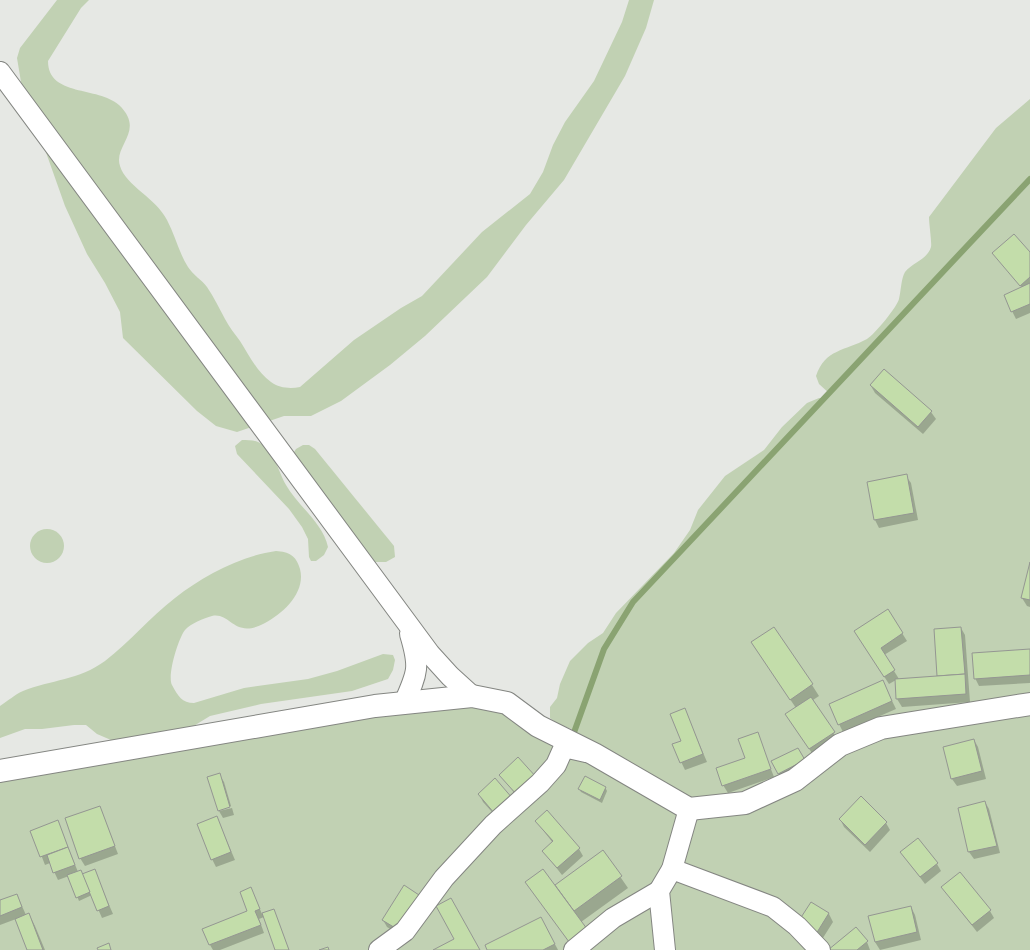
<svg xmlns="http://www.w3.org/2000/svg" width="1030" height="950" font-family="'Zilla Slab',serif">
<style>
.green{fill:#c1d1b3}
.shadow{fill:#0003;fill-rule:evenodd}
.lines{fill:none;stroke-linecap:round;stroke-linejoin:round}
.stream{stroke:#8aa372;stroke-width:6}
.building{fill:#c3ddaa;stroke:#949692}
.minor-casing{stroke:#848682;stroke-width:22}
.major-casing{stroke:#848682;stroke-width:24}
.minor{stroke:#fff;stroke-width:20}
.major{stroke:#fff;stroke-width:22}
</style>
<rect width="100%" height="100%" fill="#e6e8e4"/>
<g class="green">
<path d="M57,0H89L81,8L48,61C48,97 98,86 119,105C146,131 113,145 120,166C126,186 156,198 167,220C175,235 179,253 188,267C193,275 202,280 207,287C214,297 219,308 225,319C229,327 235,334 240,341C249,355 257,372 271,382C279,388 290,389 300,387L354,340L401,308L422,296L482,232L530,194L543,172L553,145L565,122L594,81L622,22L629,0H654L646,28L625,76L564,180L526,225L487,277L425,336L390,365L341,401L311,416H284L237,432L216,426L197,411L123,338L120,312L105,283L87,254L65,206L21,82L17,58L20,48Z"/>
<path d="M1030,99V950H0V775L472,696L571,742L574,730L558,724L550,718V707L557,698L560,684L570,661L588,643L603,633L616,613L674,553L690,530L698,510L725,476L764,450L782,427L807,403L819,398L825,399L830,394L819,384L816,376C825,349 845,351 867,339C875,334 897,307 899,299C901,291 901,279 905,272C913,262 927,260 931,247C932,243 929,224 929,217L996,128Z"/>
<path d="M242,440C247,440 253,440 258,442C274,449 278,471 286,485C298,506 323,523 328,547L324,555L316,561H311L309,557L308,539L302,527L289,509L237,454L235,446Z"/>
<polygon points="303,445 309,445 315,449 394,546 395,557 386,562 375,562 294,462 292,455 296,449"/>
<circle cx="47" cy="546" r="17"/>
<path d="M276,551C289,552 296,555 300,569C306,592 284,613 265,623C234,640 231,612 212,616C204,618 190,624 185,630C178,639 167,676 172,685C178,696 182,703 194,703L244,688L308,679L337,671L383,654L393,655L395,660L393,670L388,679L352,691L261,704L210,716L192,727L150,742L111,740L97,734L86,725H74L42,729H25L0,738V706C8,701 14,695 23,691C51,680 79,680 105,661C130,642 150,617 175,598C203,576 240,556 276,551Z"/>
</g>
<g class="shadow">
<polygon points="994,253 1030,254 1030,313 1016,319 1012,311 1022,288"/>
<polygon points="884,371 931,412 936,419 923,434 875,393 871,386"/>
<polygon points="906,476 911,483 918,520 879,528 875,520 868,483"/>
<polygon points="1030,566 1030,607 1027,606 1022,598"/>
<polygon points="774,628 812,685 819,696 813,700 838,740 814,756 791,722 796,708 752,643"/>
<polygon points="961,628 965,635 970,702 902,707 897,699 896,680 889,684 859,638 902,633 907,641 884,655 899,679 938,677"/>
<polygon points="1030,650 1030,683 979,686 975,678"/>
<polygon points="883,682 896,709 843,732 839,724"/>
<polygon points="685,710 707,762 685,770 673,745 682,741"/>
<polygon points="757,733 774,777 728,793 723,785 746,759"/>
<polygon points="974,740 978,747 986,779 957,786 952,779 944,747"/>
<polygon points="802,756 808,768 783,781 778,773"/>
<polygon points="219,774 224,782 231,806 218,809"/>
<polygon points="500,775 540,786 522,802"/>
<polygon points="605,787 607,791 602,803 581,792 579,789"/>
<polygon points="479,794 500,821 483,802"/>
<polygon points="985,802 989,809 1000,853 974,859 969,852 959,808"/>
<polygon points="100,807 118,854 85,866 80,858"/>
<polygon points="232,808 234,815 223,818 219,811"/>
<polygon points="217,818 235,860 216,867 212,859"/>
<polygon points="840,819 886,823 890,830 870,852 844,827"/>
<polygon points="536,821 579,849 583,856 562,875 544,852 553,843"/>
<polygon points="58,822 78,872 82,875 94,870 113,914 102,918 92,895 79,901 69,876 58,880 50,863 45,865 32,831"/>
<polygon points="603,852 628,888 581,922 596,945 589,950 575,950 527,882 555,887"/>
<polygon points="901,852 937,864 941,871 925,884"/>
<polygon points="942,887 990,911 994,918 977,932"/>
<polygon points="251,888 262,914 274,910 289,950 276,950 264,917 259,919 264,933 220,950 213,950 210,945 249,912"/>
<polygon points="17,895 26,915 29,914 35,926 45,950 28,950 16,919 0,925 0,901"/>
<polygon points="418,895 423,903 402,936 387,927 383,920"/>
<path d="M812,903L829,914L833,922L821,941L804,930L799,922ZM804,925L821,936L820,937L804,927Z"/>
<polygon points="911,907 915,915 921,940 880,950 875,942 870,917"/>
<polygon points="547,929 558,950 488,950"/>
<polygon points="867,942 870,950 830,950"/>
</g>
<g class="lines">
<polyline class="stream" points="572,738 604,649 633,602 1030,179"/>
</g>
<g class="building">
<polygon points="1014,234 1030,252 1030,277 1020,286 992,253"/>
<polygon points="1030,283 1030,304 1011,312 1004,295"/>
<polygon points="884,369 932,411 918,427 870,385"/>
<polygon points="907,474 914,513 874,520 867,482"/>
<polygon points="1030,562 1030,600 1021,598"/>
<polygon points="888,609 903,633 881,648 895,670 884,677 854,631"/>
<polygon points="774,627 813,684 790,700 751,642"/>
<polygon points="961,627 965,674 937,676 934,629"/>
<polygon points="1030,649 1030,675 974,679 972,653"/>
<polygon points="965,674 966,694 896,699 895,679"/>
<polygon points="883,680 892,701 838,725 829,704"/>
<polygon points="811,697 835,732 809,749 785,714"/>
<polygon points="685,708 703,754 680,763 672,744 681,741 670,714"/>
<polygon points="758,732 771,769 722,786 716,768 745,758 738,739"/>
<polygon points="974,739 982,771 951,779 943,747"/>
<polygon points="798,748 805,760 778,774 771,761"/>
<polygon points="518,757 537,778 517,795 499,775"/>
<polygon points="220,773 230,807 218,811 207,777"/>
<polygon points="585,776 606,787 600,800 578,789"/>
<polygon points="495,778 513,799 495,814 478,794"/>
<polygon points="861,796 887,822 865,845 839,819"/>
<polygon points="985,801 997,846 968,852 958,808"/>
<polygon points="100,806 115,846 79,859 65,818"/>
<polygon points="547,810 580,848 557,868 542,851 553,841 535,821"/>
<polygon points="217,816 231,852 211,860 197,824"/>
<polygon points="58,820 68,847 40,857 30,831"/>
<polygon points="918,838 938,863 920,877 900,852"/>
<polygon points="68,847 75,865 53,873 47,855"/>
<polygon points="603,850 622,876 574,911 555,885"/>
<polygon points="95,869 109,906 97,911 82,874"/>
<polygon points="543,869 590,933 572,946 525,882"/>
<polygon points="81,870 90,892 76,898 67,875"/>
<polygon points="960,872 991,910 972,925 941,887"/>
<polygon points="404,885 419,895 397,929 382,920"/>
<polygon points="251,887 260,909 255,911 261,925 209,945 202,929 247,911 240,892"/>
<polygon points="17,894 22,907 0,916 0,900"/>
<polygon points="451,898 480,950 433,950 454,939 436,906"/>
<polygon points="811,902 829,913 816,934 798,922"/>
<polygon points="911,906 917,932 875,942 868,916"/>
<polygon points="274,909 289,950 275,950 262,913"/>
<polygon points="29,913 43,950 27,950 15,919"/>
<polygon points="541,917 555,944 543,950 487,950 485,945"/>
<polygon points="856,927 868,941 857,950 828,950"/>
<polygon points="109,943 111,950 98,950 97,948"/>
<polygon points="328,947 329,950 319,950"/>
</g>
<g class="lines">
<g class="minor-casing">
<g id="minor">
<polyline points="0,72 430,654 450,676 472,696"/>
<path d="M404,703C418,672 420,667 410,634"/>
<polyline points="672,869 773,907 797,926 820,950"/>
<polyline points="379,950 405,931 444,878 493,825 540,783 556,765 564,747 586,752"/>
<polyline points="574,950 613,918 659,891"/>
<polyline points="665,950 659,891 672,869 689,809"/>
</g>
</g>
<g class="major-casing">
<polyline id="major" points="0,771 375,706 472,696 507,703 538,726 594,754 689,809 745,803 795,780 840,745 881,728 1030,704"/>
</g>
<use href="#minor" class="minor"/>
<use href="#major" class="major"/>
</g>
</svg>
